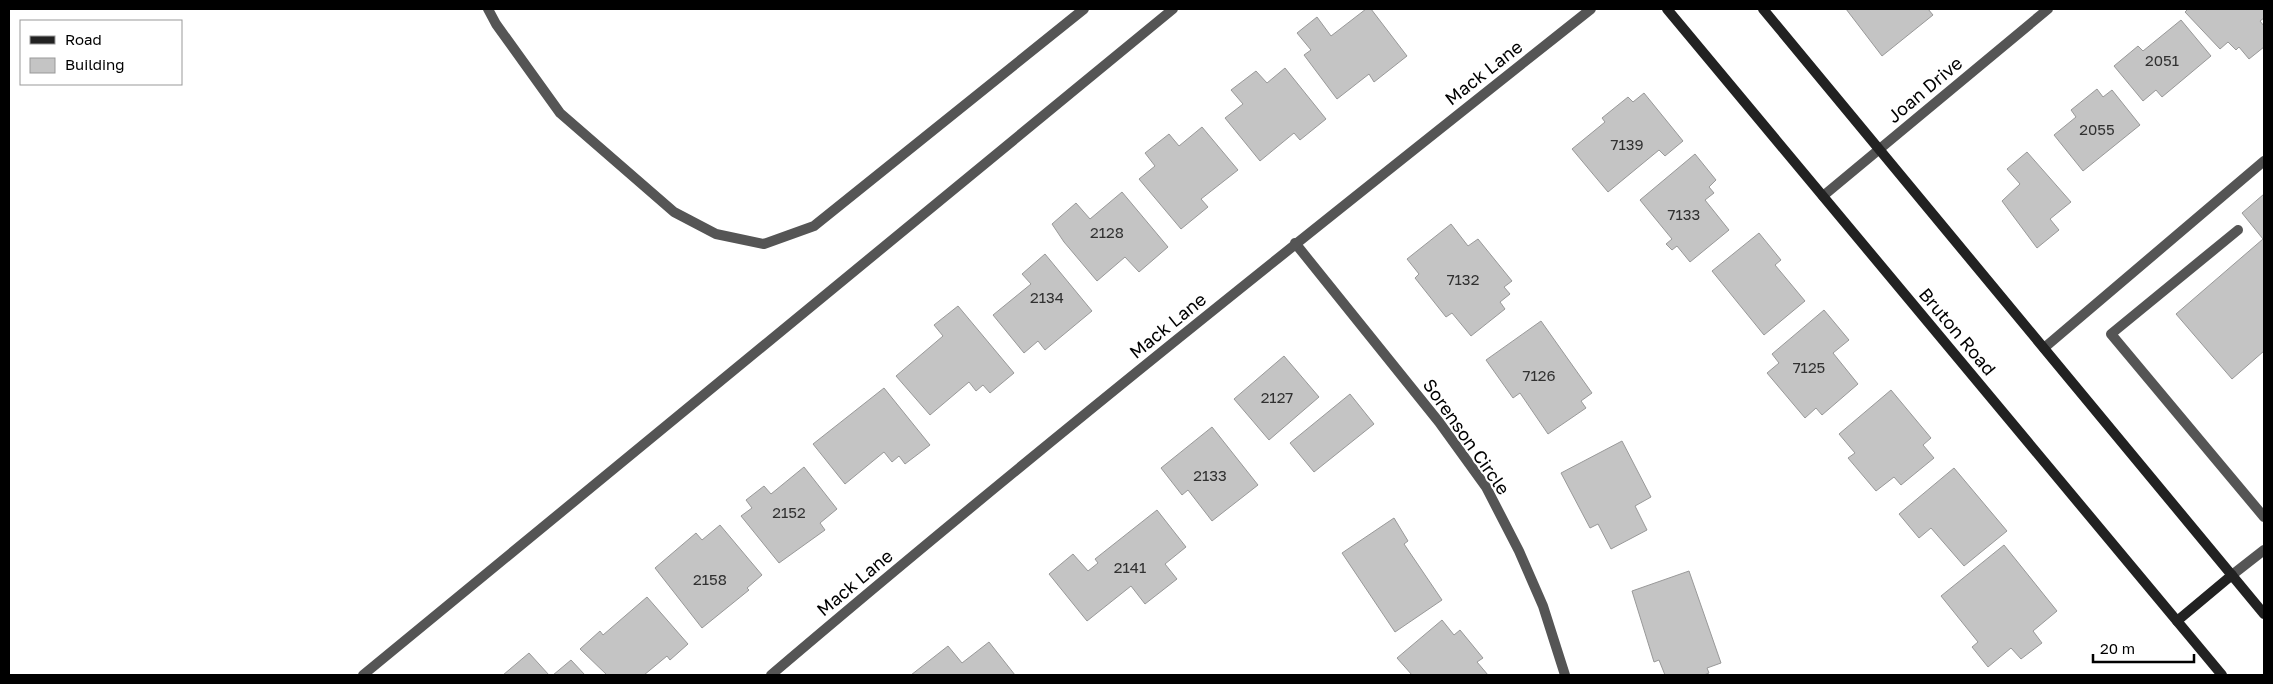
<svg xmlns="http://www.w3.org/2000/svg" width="2273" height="684" font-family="'Golos Text',sans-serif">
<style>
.building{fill:#c4c4c4;stroke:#999}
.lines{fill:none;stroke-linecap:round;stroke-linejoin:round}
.lane{stroke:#555;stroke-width:10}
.street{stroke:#555;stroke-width:10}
.secondary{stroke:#222;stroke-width:10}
.labels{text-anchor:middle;stroke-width:4;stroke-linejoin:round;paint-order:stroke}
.number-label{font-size:15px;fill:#313131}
.street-label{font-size:18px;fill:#000;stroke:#fff}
</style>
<rect width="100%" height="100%" fill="#fff"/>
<g class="building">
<polygon points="1366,9 1371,9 1407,56 1374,82 1369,74 1337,99 1304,55 1311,50 1297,33 1317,17 1331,36"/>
<polygon points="1846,9 1928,9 1933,15 1882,56"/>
<polygon points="2188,9 2264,9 2264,18 2260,21 2264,26 2264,47 2249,59 2239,47 2236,50 2228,42 2220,49 2185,12"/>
<polygon points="2181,20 2211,56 2162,97 2156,90 2143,101 2114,66 2138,46 2143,51"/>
<polygon points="1285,68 1326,119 1300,140 1294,133 1260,161 1225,118 1243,104 1231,90 1256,71 1267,83"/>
<polygon points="2097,89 2103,97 2112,90 2140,125 2083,171 2054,135 2076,117 2071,110"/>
<polygon points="1644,93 1683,141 1665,156 1659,150 1608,192 1572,149 1605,122 1602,118 1628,97 1633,102"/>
<polygon points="1202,127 1238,170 1201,199 1208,207 1181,229 1139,179 1155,166 1145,153 1169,134 1179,146"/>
<polygon points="2027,152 2071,202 2050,219 2059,230 2037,248 2002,201 2020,184 2007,169"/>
<polygon points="1695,154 1716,180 1709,187 1714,193 1705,200 1729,230 1690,262 1677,246 1672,250 1666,244 1672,239 1640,200"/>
<polygon points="1122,192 1168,247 1139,272 1125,257 1097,281 1064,242 1052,224 1076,203 1090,219"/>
<polygon points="2264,194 2264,351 2232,379 2176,314 2263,239 2242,213"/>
<polygon points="1451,224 1468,246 1478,239 1512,281 1504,287 1510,294 1500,302 1505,309 1471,336 1452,313 1446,317 1415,278 1419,274 1407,259"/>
<polygon points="1759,233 1781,260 1775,265 1805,301 1764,335 1712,271"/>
<polygon points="1045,254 1092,311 1045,350 1038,341 1024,353 993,315 1031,284 1022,274"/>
<polygon points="958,306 1014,373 990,393 983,385 976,391 969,382 930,415 896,376 943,336 934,325"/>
<polygon points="1824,310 1849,340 1833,353 1858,384 1822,415 1816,408 1805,418 1767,373 1779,363 1772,354"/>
<polygon points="1541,321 1592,393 1581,401 1586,408 1548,434 1520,393 1513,398 1486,360"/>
<polygon points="1284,356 1319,397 1269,440 1234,399"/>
<polygon points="884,388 930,445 905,464 899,456 892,462 884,452 845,484 813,444"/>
<polygon points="1891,390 1931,438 1923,445 1934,458 1901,485 1894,477 1876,491 1848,458 1855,453 1839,434"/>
<polygon points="1350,394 1374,424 1314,472 1290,443"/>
<polygon points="1212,427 1258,485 1212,521 1188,490 1182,495 1161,468"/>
<polygon points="1622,441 1651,497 1635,506 1647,530 1611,549 1598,524 1590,528 1561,473"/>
<polygon points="804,467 837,509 820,523 825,530 779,563 741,516 752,508 746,500 764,486 771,494"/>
<polygon points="1954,468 2007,531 1964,566 1931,528 1919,538 1899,514"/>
<polygon points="1157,510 1186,547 1165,564 1177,579 1145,604 1131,586 1087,621 1049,574 1073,554 1088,571 1098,563 1095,559"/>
<polygon points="1394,518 1408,541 1404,544 1442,600 1395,632 1342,553"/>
<polygon points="720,525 762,575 747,588 749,590 702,628 655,568 696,533 702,540"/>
<polygon points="2004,545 2057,611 2033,631 2042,643 2021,659 2011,648 1988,667 1972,647 1978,642 1941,596"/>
<polygon points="1689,571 1721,663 1707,668 1709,673 1704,675 1665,675 1659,660 1654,662 1632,591"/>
<polygon points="647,597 688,644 670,660 667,656 644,675 607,675 580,649 600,631 603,635"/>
<polygon points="1442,620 1454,635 1460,630 1483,658 1477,662 1488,675 1412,675 1397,658"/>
<polygon points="989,642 1015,675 911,675 948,646 962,663"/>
<polygon points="529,653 549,675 503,675"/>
<polygon points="571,660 585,675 553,675"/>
</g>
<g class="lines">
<g class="lane">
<polyline points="488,9 496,24 560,113 674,212 716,234 764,244 814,226 1084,9"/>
<polyline points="2238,230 2111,334 2264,517"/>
<polyline points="2044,348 2264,161"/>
<polyline points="2232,575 2264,550"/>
<polyline points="363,675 1173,9"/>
</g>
<g class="street">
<polyline points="1823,196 2048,9"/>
<polyline points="1295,243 1439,422 1486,487 1519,551 1543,606 1565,675"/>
<path d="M771,675C1039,447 1315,228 1591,9"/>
</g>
<g class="secondary">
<polyline points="1667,9 2222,675"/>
<polyline points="1763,9 2264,614"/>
<polyline points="2177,621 2232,575"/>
</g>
</g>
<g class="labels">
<g class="number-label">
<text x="2162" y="66">2051</text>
<text x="2097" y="135">2055</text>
<text x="1627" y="150">7139</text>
<text x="1684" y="220">7133</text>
<text x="1107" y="238">2128</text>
<text x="1463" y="285">7132</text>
<text x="1047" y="303">2134</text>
<text x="1809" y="373">7125</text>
<text x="1539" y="381">7126</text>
<text x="1277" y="403">2127</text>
<text x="1210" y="481">2133</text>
<text x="789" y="518">2152</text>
<text x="1130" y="573">2141</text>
<text x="710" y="585">2158</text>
</g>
<g class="street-label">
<text transform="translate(1484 73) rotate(-38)" y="6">Mack Lane</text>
<text transform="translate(1925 90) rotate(-40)" y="6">Joan Drive</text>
<text transform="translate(1168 326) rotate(-39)" y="6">Mack Lane</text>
<text transform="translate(1957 332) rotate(50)" y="6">Bruton Road</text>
<text transform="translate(1466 437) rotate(55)" y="6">Sorenson Circle</text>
<text transform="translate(855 583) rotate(-40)" y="6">Mack Lane</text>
</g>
</g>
<rect width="2273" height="684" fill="none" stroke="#000000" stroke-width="20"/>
<rect x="20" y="20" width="162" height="65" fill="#ffffff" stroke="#999999"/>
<rect x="30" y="36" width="25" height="8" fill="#222222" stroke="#999999"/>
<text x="65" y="45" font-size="15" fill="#000000">Road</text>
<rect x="30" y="58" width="25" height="15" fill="#c4c4c4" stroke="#999999"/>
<text x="65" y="70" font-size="15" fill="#000000">Building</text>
<path d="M2093 654v8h101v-8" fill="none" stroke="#000000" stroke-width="2.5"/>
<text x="2100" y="654" font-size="15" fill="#000000" stroke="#ffffff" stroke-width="4" paint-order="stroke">20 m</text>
</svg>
